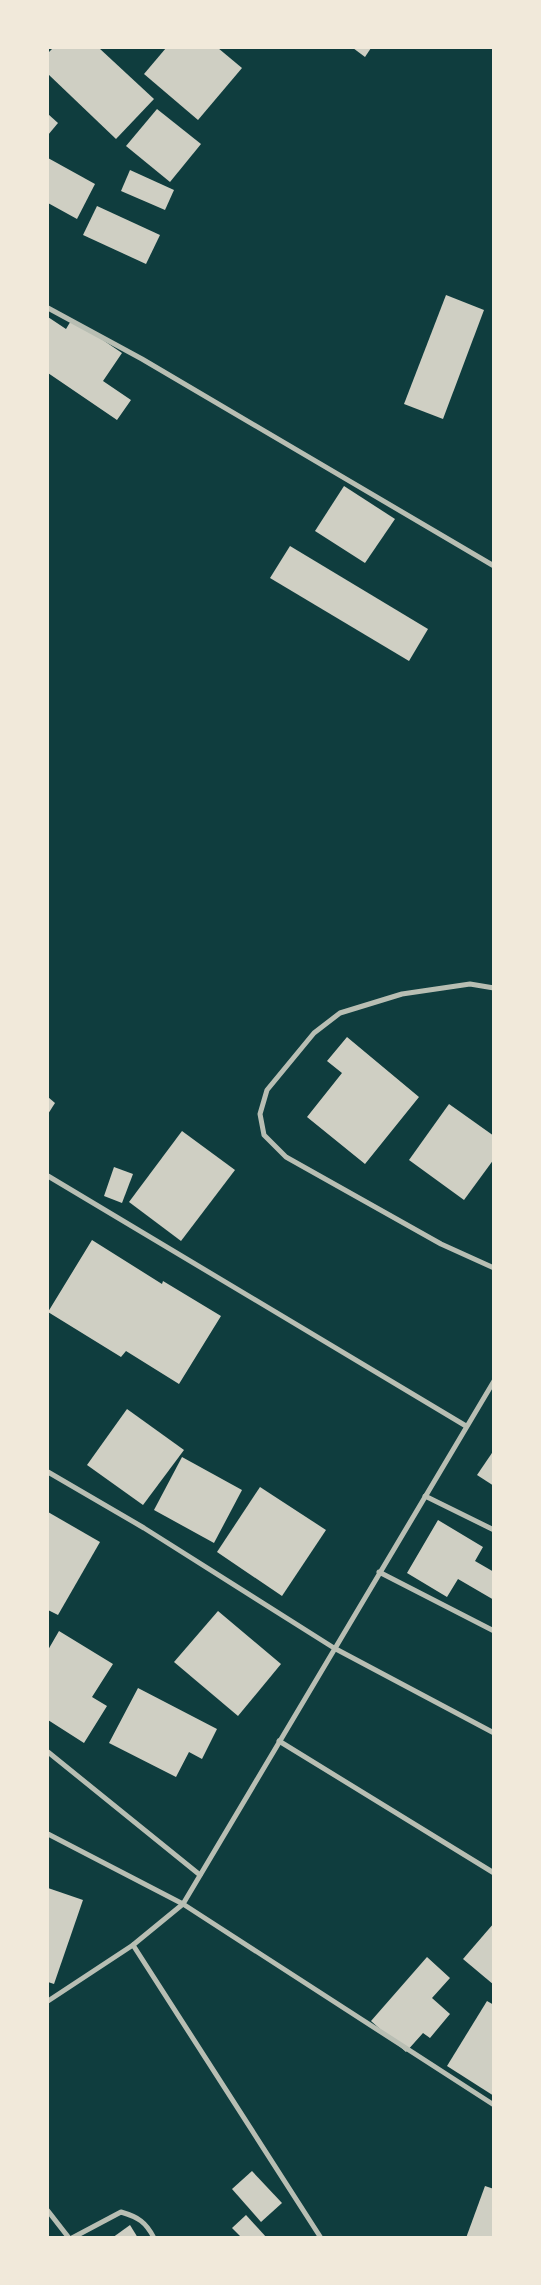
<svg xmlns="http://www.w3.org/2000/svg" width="541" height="2285" font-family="'Exo 2',sans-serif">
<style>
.building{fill:#cfcfc3}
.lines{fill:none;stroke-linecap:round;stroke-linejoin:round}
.minor{stroke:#b8beb3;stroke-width:5}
</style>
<rect width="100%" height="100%" fill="#0f3d3e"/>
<g class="building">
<polygon points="53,48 99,48 154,99 116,139 48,74 48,53"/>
<polygon points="166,48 218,48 242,68 198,120 144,74"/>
<polygon points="353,48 371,48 365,57"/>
<polygon points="157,109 201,144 170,182 126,146"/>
<polygon points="48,114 58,123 48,135"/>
<polygon points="48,158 95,184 77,219 48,203"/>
<polygon points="130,170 174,190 165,210 121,191"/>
<polygon points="97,206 160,235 146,264 83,235"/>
<polygon points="446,295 484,310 443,419 404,404"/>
<polygon points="48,317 66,329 72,319 122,353 103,381 131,400 117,420 48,373"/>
<polygon points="344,486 395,519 365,563 315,531"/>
<polygon points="290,546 428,629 409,661 270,578"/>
<polygon points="347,1037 419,1097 365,1164 307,1117 342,1073 327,1061"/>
<polygon points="48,1097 55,1103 48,1114"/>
<polygon points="449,1104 494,1136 494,1159 464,1200 409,1160"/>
<polygon points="182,1131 235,1170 181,1241 129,1202"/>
<polygon points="114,1167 133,1174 122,1203 104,1196"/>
<polygon points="92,1240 162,1284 163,1281 221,1316 179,1384 126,1351 121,1357 48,1312"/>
<polygon points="127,1409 184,1450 143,1505 87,1465"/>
<polygon points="494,1450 494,1486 477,1475"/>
<polygon points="182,1457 242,1490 214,1543 154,1510"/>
<polygon points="260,1487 326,1530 282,1596 217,1552"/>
<polygon points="48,1512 100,1542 58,1615 48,1610"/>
<polygon points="438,1520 483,1547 475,1561 494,1572 494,1600 458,1579 447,1597 407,1573"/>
<polygon points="218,1611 281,1664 238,1716 174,1662"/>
<polygon points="59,1631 113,1664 92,1697 107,1706 84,1743 48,1720 48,1650"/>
<polygon points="138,1688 217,1729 202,1759 189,1752 176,1777 109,1743"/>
<polygon points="48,1888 83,1900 54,1984 48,1982"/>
<polygon points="494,1923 494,1985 463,1959"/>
<polygon points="427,1957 450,1978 432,1998 450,2014 430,2038 423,2033 406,2052 371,2021"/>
<polygon points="487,2001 494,2005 494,2096 447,2066"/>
<polygon points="252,2171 282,2203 261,2222 232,2189"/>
<polygon points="485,2186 494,2189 494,2238 466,2238"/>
<polygon points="246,2215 267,2238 242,2238 232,2228"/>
<polygon points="130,2225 138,2238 112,2238"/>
</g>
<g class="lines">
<g class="minor">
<polyline points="48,308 142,359 494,566"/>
<polyline points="494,988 470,984 402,994 340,1013 314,1033 267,1090 260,1114 264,1135 286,1157 441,1244 494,1268"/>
<polyline points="48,1176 466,1426"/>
<polyline points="48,1472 144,1528 334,1648 494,1733"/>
<polyline points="425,1496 494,1530"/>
<polyline points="379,1572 494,1631"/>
<polyline points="279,1741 494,1873"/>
<polyline points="48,1752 200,1875"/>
<polyline points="48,1834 183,1904 494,2105"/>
<polyline points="133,1945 321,2238"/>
<polyline points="48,2001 133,1945 183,1904 494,1381"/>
<polyline points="48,2211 69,2238"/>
<path d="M72,2238L121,2212C138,2217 146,2222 154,2238"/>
</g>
</g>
<rect width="541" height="2285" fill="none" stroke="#f1e9da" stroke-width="98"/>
</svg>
